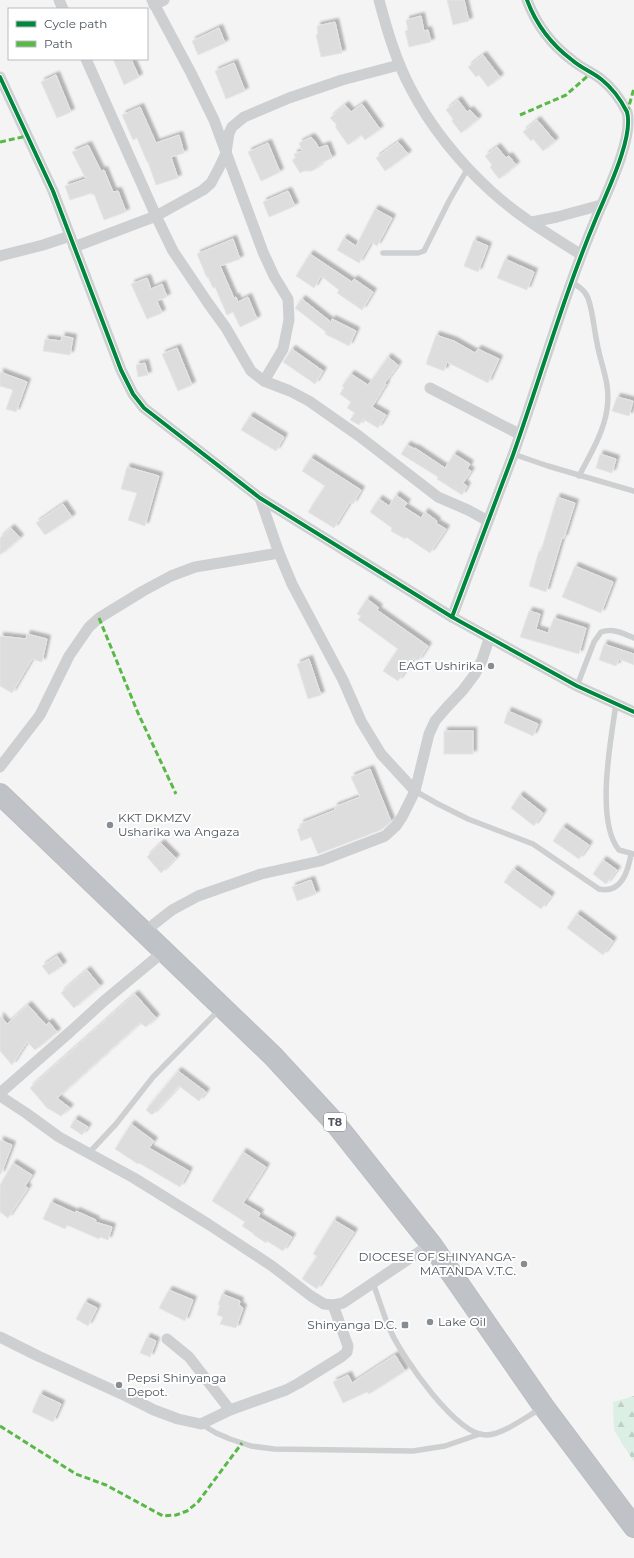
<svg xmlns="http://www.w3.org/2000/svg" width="634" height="1558" font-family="Montserrat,sans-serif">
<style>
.forest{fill:url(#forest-firs)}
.building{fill:#ddddde;stroke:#e6e6e6;filter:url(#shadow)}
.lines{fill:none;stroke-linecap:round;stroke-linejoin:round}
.highway-casing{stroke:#babdc1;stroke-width:22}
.lane{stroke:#cdcfd1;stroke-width:5.5}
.street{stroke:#cdcfd1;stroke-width:11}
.highway{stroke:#bfc3c7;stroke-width:20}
.quiet{stroke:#58b947;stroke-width:3;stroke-dasharray:6 3;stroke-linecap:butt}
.cycleway-casing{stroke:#fff;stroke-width:6}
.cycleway{stroke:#00873e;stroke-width:4}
.poi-dot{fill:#878d92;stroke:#fff;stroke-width:1.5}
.labels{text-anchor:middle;stroke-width:4;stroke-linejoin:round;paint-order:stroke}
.shield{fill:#fff;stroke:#82888e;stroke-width:1}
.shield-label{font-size:11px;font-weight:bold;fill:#4c555e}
.poi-label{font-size:12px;fill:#4c555e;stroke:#fff;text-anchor:end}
</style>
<defs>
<pattern id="forest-firs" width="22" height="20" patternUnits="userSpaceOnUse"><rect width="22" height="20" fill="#dcefe4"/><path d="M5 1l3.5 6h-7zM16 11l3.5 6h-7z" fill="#becfc6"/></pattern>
<filter id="shadow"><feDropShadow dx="3.5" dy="-3.5" stdDeviation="1" flood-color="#0004"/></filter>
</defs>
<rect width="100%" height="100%" fill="#f4f4f4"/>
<polygon class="forest" points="634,1396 634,1462 614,1430 613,1402"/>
<g class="building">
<polygon points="447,0 464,0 469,21 453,25"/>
<polygon points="421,16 424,31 428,30 431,42 409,47 405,31 408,30 406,20"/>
<polygon points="335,22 342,53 321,57 316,35 318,34 317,26"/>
<polygon points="219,28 225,43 198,55 192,41"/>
<polygon points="483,55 500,77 488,87 479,75 476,77 468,67"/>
<polygon points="113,59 131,59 139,77 124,85"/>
<polygon points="234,63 245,91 226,99 215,71"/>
<polygon points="56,75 71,112 57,118 41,82"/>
<polygon points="458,100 467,112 470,110 478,119 461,133 452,121 453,119 446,110"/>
<polygon points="362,104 380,129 365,140 361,135 348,145 336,128 336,124 330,118 345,105 351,112"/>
<polygon points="140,107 156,143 179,135 184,153 171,157 178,178 156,185 148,162 147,162 137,138 133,140 122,115"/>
<polygon points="537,120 555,141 543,151 533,139 531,141 523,132"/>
<polygon points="311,137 314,140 319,148 327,145 332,158 321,163 318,167 312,171 304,171 300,173 292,160 296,158 294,154 302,151 299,143"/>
<polygon points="398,142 408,154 385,171 376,158"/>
<polygon points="268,143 280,172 261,181 248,152"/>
<polygon points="88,145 101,171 104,170 113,192 118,191 126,212 104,220 94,194 92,195 92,193 70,200 65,186 86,179 72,152"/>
<polygon points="497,147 506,158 509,156 516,165 499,179 490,167 492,165 485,156"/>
<polygon points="288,191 295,206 269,217 263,202"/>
<polygon points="375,209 392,218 377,246 371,242 359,263 337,250 344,238 356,246"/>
<polygon points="233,239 240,259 220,266 234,298 236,297 238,302 248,297 257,319 240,327 233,312 227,315 215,287 213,288 208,277 207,278 197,254"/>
<polygon points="474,240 488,246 478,272 464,266"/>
<polygon points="310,254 352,282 354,279 373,292 362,310 337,293 339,290 321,276 314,288 296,276"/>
<polygon points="505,259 534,272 527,290 497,278"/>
<polygon points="147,278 151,289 162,284 167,297 157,301 162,313 147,319 131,284"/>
<polygon points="302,299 331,322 332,319 356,331 349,346 325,334 326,332 295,308"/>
<polygon points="436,335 454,341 475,353 478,349 499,359 488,383 447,362 444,371 426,364"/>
<polygon points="62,336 73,338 70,355 43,351 45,339 61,341"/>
<polygon points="177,348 192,385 178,391 162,354"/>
<polygon points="292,349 323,371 315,384 283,362"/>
<polygon points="388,357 398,365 385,383 386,384 372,407 386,415 378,428 363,419 359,425 350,420 355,413 347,408 351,402 340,394 344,387 342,386 351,374 368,385"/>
<polygon points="145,363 148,375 138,377 136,365"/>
<polygon points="0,372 27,382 16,412 6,409 13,390 0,386"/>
<polygon points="617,397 633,401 629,416 612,411"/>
<polygon points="250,416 284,437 276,451 241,430"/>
<polygon points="407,445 415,449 415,448 445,468 454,454 470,464 467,469 471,471 463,483 467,486 462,495 437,479 438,477 401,454"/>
<polygon points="600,454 616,459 612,473 596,468"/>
<polygon points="311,458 361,490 353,504 350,502 334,528 308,512 325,486 302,471"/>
<polygon points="127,467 159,476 145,526 128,520 137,493 121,489"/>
<polygon points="396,495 407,503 404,507 421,518 425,512 437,521 436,523 446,529 430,553 406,537 405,539 391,531 392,528 370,512 379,499 389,506"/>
<polygon points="557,497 575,503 564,538 562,538 546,592 529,586 539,551 541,551"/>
<polygon points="63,504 72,517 45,535 36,523"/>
<polygon points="11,528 20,538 0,555 0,538"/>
<polygon points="575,566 613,582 601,613 562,597"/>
<polygon points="367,599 379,608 377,610 428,646 418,661 414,658 398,681 383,671 398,649 358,620 361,616 357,614"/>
<polygon points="529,611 540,614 536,629 548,633 554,618 586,628 579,654 520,637"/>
<polygon points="27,634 47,639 42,662 32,659 12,693 0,686 0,636 26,639"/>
<polygon points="604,644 634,654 634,665 619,659 616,666 599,660"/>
<polygon points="309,659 321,695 308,699 297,664"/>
<polygon points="508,711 538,724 533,736 504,723"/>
<rect x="444" y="731" width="29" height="23"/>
<polygon points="370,769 391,821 381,830 318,854 311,837 301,841 297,829 302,827 300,824 335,810 334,807 360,797 351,777"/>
<polygon points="520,795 543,813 534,826 511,808"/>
<polygon points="563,827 589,845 579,859 553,841"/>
<polygon points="161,843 176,858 161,873 147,857"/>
<polygon points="603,860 617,870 606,884 593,874"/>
<polygon points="514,869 551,896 541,909 504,882"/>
<polygon points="311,880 316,894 297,901 292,887"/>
<polygon points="577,914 613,941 603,955 567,928"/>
<polygon points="57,956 63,965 49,975 42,966"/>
<polygon points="87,970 100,986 74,1008 61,993"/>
<polygon points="135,994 156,1018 146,1027 140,1023 57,1098 70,1108 61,1116 47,1108 30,1088"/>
<polygon points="28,1005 46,1025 49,1022 57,1032 35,1050 27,1042 12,1065 0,1051 0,1016 7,1024"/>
<polygon points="178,1071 206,1092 199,1101 179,1086 152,1115 146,1110"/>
<polygon points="75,1119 88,1127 82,1135 70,1127"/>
<polygon points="131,1124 154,1141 149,1148 189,1171 180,1187 139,1163 138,1164 115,1149"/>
<polygon points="0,1140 12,1145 1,1174 0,1174"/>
<polygon points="243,1152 266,1167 243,1203 260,1213 258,1217 292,1237 283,1251 267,1241 266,1243 254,1235 254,1234 242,1226 245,1222 212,1201"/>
<polygon points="13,1163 32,1175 25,1186 28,1188 8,1218 0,1212 0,1185"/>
<polygon points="51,1202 75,1213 76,1211 96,1220 95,1222 112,1227 108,1240 100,1237 99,1239 67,1225 65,1229 43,1219"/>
<polygon points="334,1220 354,1232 317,1289 302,1279 317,1256 313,1254"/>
<polygon points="169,1290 193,1300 185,1321 159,1308"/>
<polygon points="222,1294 240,1301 239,1305 243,1308 236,1328 220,1324 223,1317 217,1315 220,1305 218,1305"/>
<polygon points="85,1302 97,1308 88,1326 76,1319"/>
<polygon points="147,1337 156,1341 150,1357 140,1353"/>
<polygon points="395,1355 405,1371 369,1394 367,1392 343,1403 333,1382 348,1375 352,1383"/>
<polygon points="40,1394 61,1404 53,1422 32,1412"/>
</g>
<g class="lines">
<g class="highway-casing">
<polyline id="highway" points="0,794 273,1056 335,1123 431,1244 544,1407 634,1527"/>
</g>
<g class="lane">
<polyline points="383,253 418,253 424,251 449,201 468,168"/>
<path d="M571,282C578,286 585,290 588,298C593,312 594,329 597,343C601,366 611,384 607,409C604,432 590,455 579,476"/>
<polyline points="513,454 548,466 634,491"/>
<path d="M577,686L594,642L601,632C613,628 623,633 634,638"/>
<path d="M616,704C611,739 595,821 619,850L634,854"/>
<path d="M415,791L438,804L468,819L533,844L599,889C621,894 628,872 631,854"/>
<polyline points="88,1154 116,1124 153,1077 220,1009"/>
<path d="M373,1283C379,1299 384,1317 391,1332C403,1358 456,1435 486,1435C502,1435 526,1417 540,1409"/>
<polyline points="201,1424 216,1433 230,1439 251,1446 274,1449 413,1451 445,1446 480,1434"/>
</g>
<g class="street">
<polyline points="59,0 63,9"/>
<polyline points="152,0 191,73 214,120 263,252 274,276 288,299 289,320 283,349 264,381"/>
<path d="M379,0C387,30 396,61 411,89C430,126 460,163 491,191C518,216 550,235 580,254"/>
<polyline points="154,5 164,0"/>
<polyline points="86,59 156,216 173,251 208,303 226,328 251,371 264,381 290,391 309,401 359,436 438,497 468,510 488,521"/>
<polyline points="0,77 53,191 121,370 133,394 144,408 260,498 452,617 577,686 634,712"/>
<polyline points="532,222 557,217 601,205"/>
<polyline points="74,247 156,216 203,190 211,183 219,168 226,153 229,133 232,127 244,117 289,98 342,80 399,65"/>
<polyline points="0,256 43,245 70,236"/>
<polyline points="430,388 519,434"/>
<polyline points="260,498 279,553 292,584 343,680 361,721 381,754 415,791"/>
<path d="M452,617C472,563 493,509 513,455C541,376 564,294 597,216C607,192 634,137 627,112C621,100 611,87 601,79C592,72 581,68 572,60C552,45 536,24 527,0"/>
<polyline points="0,767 40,715 69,656 89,627 99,618 143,591 171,576 195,567 279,553"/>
<polyline points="144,932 172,910 198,896 261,874 320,861 385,836 396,826 402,817 415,791 429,734 435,721 447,707 463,690 475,674 482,660 489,639"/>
<polyline points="0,1093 70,1032 104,1001 163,952"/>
<polyline points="0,1096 26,1113 59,1137 134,1178 208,1224 272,1266 311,1296 324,1304 333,1305 343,1303 431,1244"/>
<polyline points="0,1337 38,1356 126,1396 154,1410 178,1419 201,1424 230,1410 286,1390 299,1383 341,1357 347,1352 348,1346 333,1305"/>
<polyline points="167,1339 189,1357 230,1410"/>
</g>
<use href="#highway" class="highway"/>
<g class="quiet">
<polyline points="627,113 634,88"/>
<polyline points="520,115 566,95 591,73"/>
<polyline points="0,142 27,136"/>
<polyline points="99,618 138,713 176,794"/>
<polyline points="0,1426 76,1474 106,1485 163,1516 176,1515 187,1511 198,1502 242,1443"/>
</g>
<g class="cycleway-casing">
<g id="cycleway">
<polyline points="0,77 53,191 121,370 133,394 144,408 260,498 452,617 577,686 634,712"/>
<path d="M452,617C472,563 493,509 513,455C541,376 564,294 597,216C607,192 634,137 627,112C621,100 611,87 601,79C592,72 581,68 572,60C552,45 536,24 527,0"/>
</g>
</g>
<use href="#cycleway" class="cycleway"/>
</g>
<g class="poi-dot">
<circle cx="491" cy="666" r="4"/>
<circle cx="110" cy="825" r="4"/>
<circle cx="524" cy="1264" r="4"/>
<circle cx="430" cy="1322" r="4"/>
<rect x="401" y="1321" width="8" height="8" rx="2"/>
<circle cx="119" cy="1385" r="4"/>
</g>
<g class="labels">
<rect class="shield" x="324" y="1113" width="22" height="18" rx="3"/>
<g class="shield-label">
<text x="335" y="1126">T8</text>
</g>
<g class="poi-label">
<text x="483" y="670">EAGT Ushirika</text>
<text x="118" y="822" text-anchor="start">KKT DKMZV<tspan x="118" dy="14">Usharika wa Angaza</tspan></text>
<text x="516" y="1261">DIOCESE OF SHINYANGA-<tspan x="516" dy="14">MATANDA V.T.C.</tspan></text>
<text x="438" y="1326" text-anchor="start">Lake Oil</text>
<text x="397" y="1329">Shinyanga D.C.</text>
<text x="127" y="1382" text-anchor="start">Pepsi Shinyanga<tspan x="127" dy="14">Depot.</tspan></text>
</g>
</g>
<rect x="8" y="8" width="140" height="52" fill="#ffffff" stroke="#b7bbbf"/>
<rect x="16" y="21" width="20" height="6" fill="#00873e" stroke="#b7bbbf"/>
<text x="44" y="28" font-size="12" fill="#4c555e">Cycle path</text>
<rect x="16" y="41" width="20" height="6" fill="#58b947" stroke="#b7bbbf"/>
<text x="44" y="48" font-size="12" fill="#4c555e">Path</text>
</svg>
